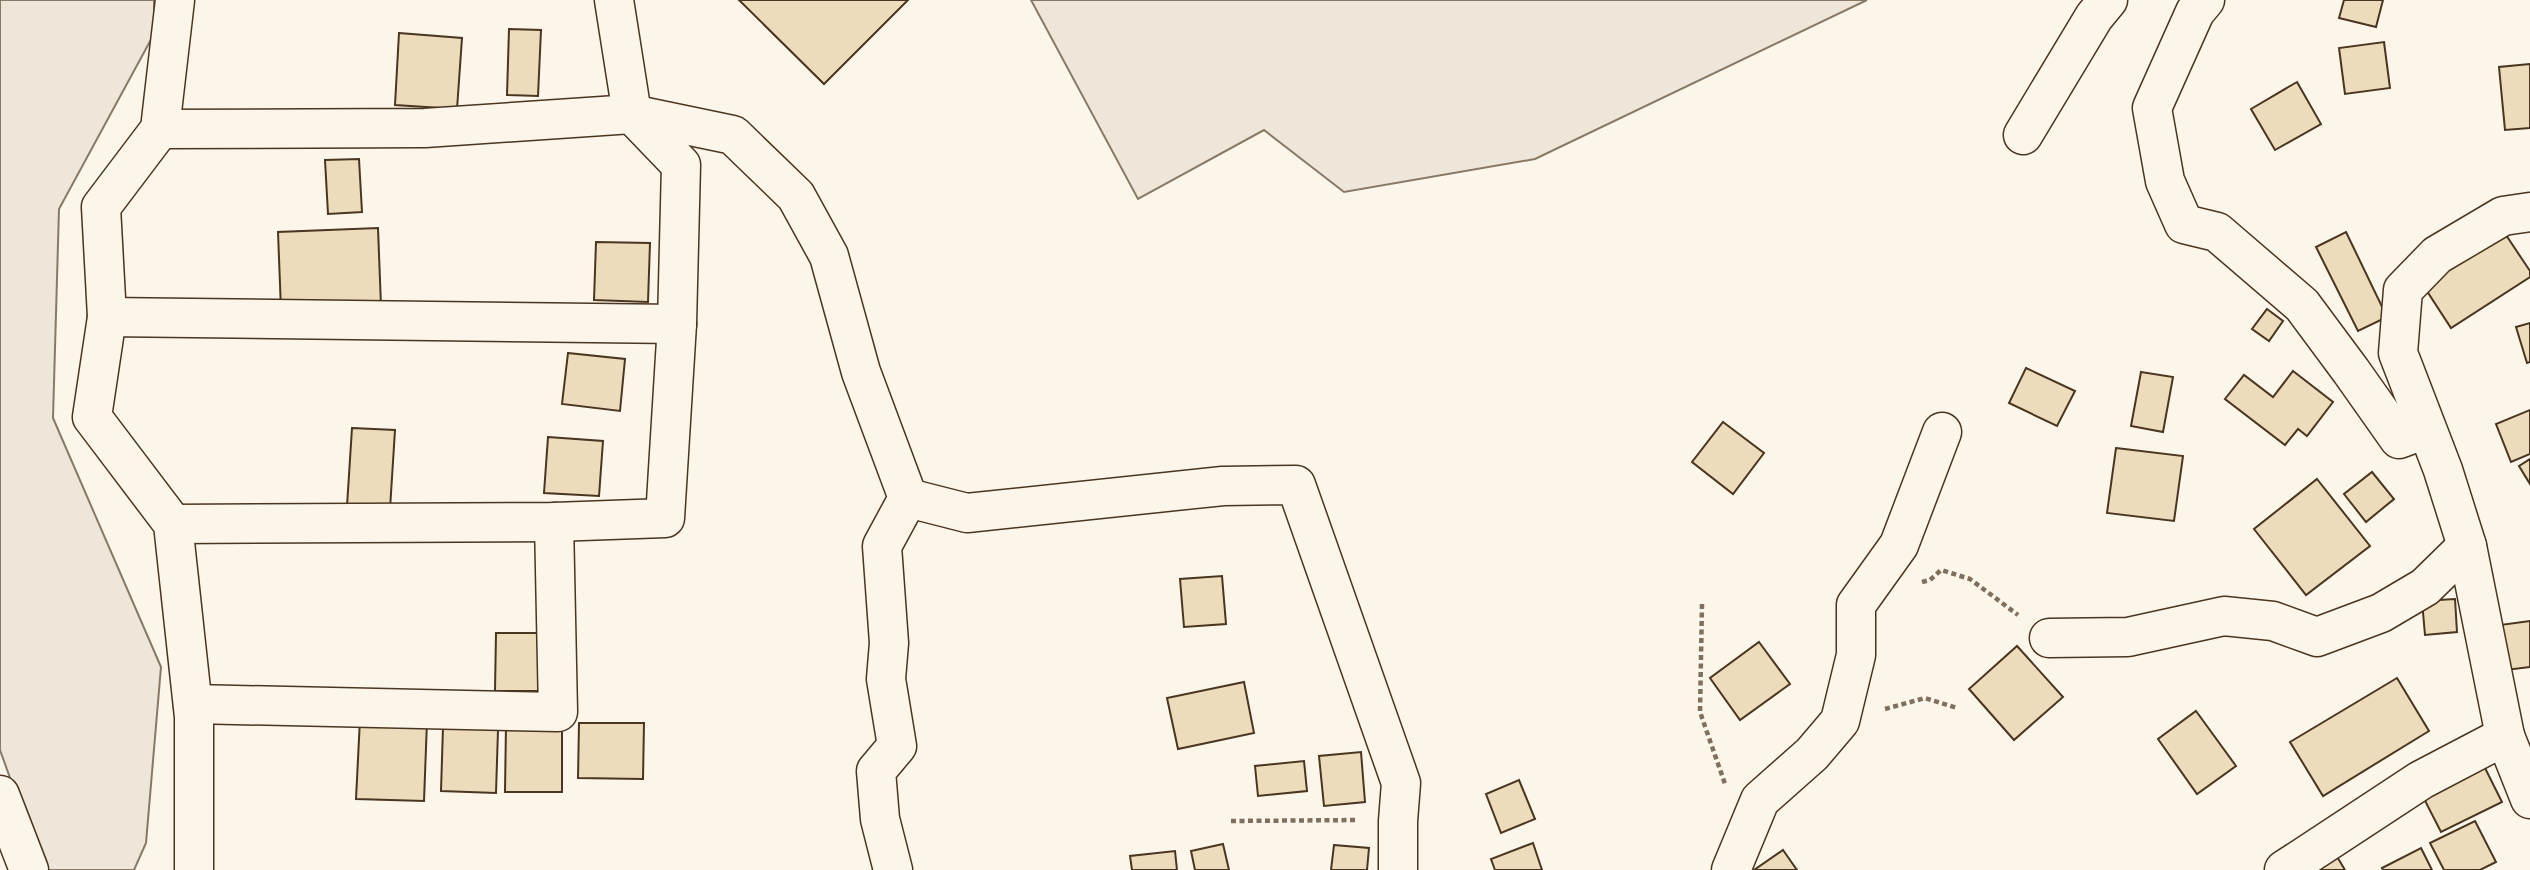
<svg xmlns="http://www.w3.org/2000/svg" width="2530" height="870" font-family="'Nunito Sans',sans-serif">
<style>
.green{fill:#ede6d9;stroke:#887966;stroke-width:2}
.building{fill:#ecdcbc;stroke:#4a3520;stroke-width:2}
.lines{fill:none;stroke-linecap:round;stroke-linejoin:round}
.minor-casing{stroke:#4a3520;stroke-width:41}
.path{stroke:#7f6f5c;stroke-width:4.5;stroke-dasharray:5 3.5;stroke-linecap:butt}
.minor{stroke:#fbf6e9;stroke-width:38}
</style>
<rect width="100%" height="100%" fill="#fbf6e9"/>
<g class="green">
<polygon points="0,0 154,0 154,34 59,209 53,418 161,667 146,843 134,870 43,870 0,750"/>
<polygon points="1031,0 1867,0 1535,159 1344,192 1264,130 1138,199"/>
</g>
<g class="building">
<polygon points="739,0 908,0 824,84"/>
<polygon points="2344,0 2383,0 2376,27 2339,18"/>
<polygon points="509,29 541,30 538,96 507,95"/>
<polygon points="399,33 462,38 457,109 395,105"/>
<polygon points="2384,42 2390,88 2345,94 2339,48"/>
<polygon points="2530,64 2530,128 2505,130 2499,67"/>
<polygon points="2297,82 2321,124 2275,150 2251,109"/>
<polygon points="359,159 362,212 328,214 325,160"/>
<polygon points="378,228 381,306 281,310 278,232"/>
<polygon points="2346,232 2387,317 2358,331 2316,247"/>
<polygon points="2504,232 2530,271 2530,277 2451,328 2423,285"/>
<polygon points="596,242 650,243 648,302 594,300"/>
<polygon points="2267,309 2283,321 2269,341 2252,329"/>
<polygon points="2530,323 2530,362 2527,363 2516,327"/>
<polygon points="568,353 625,359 620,411 562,404"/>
<polygon points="2026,368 2075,391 2057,426 2009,403"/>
<polygon points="2293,371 2333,402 2307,436 2298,429 2285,445 2225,399 2244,375 2273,397"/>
<polygon points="2141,372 2173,377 2163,432 2131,426"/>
<polygon points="2530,410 2530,454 2511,462 2496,424"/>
<polygon points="1723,422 1764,453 1733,494 1692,462"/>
<polygon points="352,428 395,430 390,509 347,506"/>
<polygon points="548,437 603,441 599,496 544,493"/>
<polygon points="2116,448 2183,456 2174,521 2107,513"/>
<polygon points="2530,459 2530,484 2519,466"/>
<polygon points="2372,472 2394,499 2366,522 2344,494"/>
<polygon points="2317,479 2370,546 2306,595 2254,529"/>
<polygon points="1222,576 1226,624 1184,627 1180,579"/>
<polygon points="2455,599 2457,632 2425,635 2422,601"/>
<polygon points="2530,621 2530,667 2506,670 2500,625"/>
<polygon points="496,633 544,633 544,691 495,691"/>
<polygon points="1759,642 1790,684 1740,720 1710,678"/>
<polygon points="2017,646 2063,697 2014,740 1969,689"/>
<polygon points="2397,678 2429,731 2323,796 2290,742"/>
<polygon points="1244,682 1254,733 1178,749 1167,698"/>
<polygon points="2196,711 2236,766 2197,794 2158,739"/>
<polygon points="360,719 427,721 424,801 356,799"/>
<polygon points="579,723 644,723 643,779 578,778"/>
<polygon points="506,725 562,725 562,792 505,792"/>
<polygon points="443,727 498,730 496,793 441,791"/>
<polygon points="1361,752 1365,802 1324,806 1319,756"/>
<polygon points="2481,760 2502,802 2441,832 2420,791"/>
<polygon points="1304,761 1307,791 1258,796 1255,766"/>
<polygon points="1519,780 1535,819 1501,833 1486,794"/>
<polygon points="2475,821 2496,862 2480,870 2444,870 2430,843"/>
<polygon points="1533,843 1542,870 1495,870 1491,859"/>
<polygon points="1223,844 1229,870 1195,870 1191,851"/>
<polygon points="1334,845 1369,848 1367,870 1331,870"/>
<polygon points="2421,848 2432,870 2383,870 2382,868"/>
<polygon points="1783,850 1797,870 1754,870"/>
<polygon points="2333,850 2345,870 2299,870"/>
<polygon points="1175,851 1177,870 1132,870 1130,856"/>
</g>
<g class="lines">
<g class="minor-casing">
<g id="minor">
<polyline points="175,0 160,129 101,207 107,317 92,417 173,524 194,717 194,870"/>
<polyline points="2205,0 2195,12 2152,108 2165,181 2184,224 2217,232 2302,305 2351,371 2399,439 2426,429"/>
<polyline points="160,129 425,128 632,114 733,135 796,196 829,256 861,372 908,498 882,546 889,643 886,679 897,746 876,771 880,819 893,870"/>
<polyline points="2023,135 2094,17 2108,0"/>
<polyline points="107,317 677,324"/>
<polyline points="908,498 967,513 1223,486 1296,485 1401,783 1398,821 1398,870"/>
<polyline points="173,524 554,522 665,518 677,324 681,165 632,114 614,0"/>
<polyline points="2049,638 2128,637 2224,616 2273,621 2317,637 2381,613 2425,587 2467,546"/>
<polyline points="193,704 558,712 554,522"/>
<polyline points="2505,736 2530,799"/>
<polyline points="0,795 29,870"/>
<polyline points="1731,870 1760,800 1812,754 1840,721 1856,655 1856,605 1899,545 1942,432"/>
<polyline points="2284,870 2421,780 2505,736 2467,546 2443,470 2398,353 2403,290 2437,255 2503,216 2530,212"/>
</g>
</g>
<g class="path">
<polyline points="1922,582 1930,580 1941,570 1970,579 2018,615"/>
<polyline points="1702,604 1700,712 1725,784"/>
<polyline points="1885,709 1925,698 1957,708"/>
<polyline points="1231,821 1358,820"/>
</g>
<use href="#minor" class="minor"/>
</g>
</svg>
